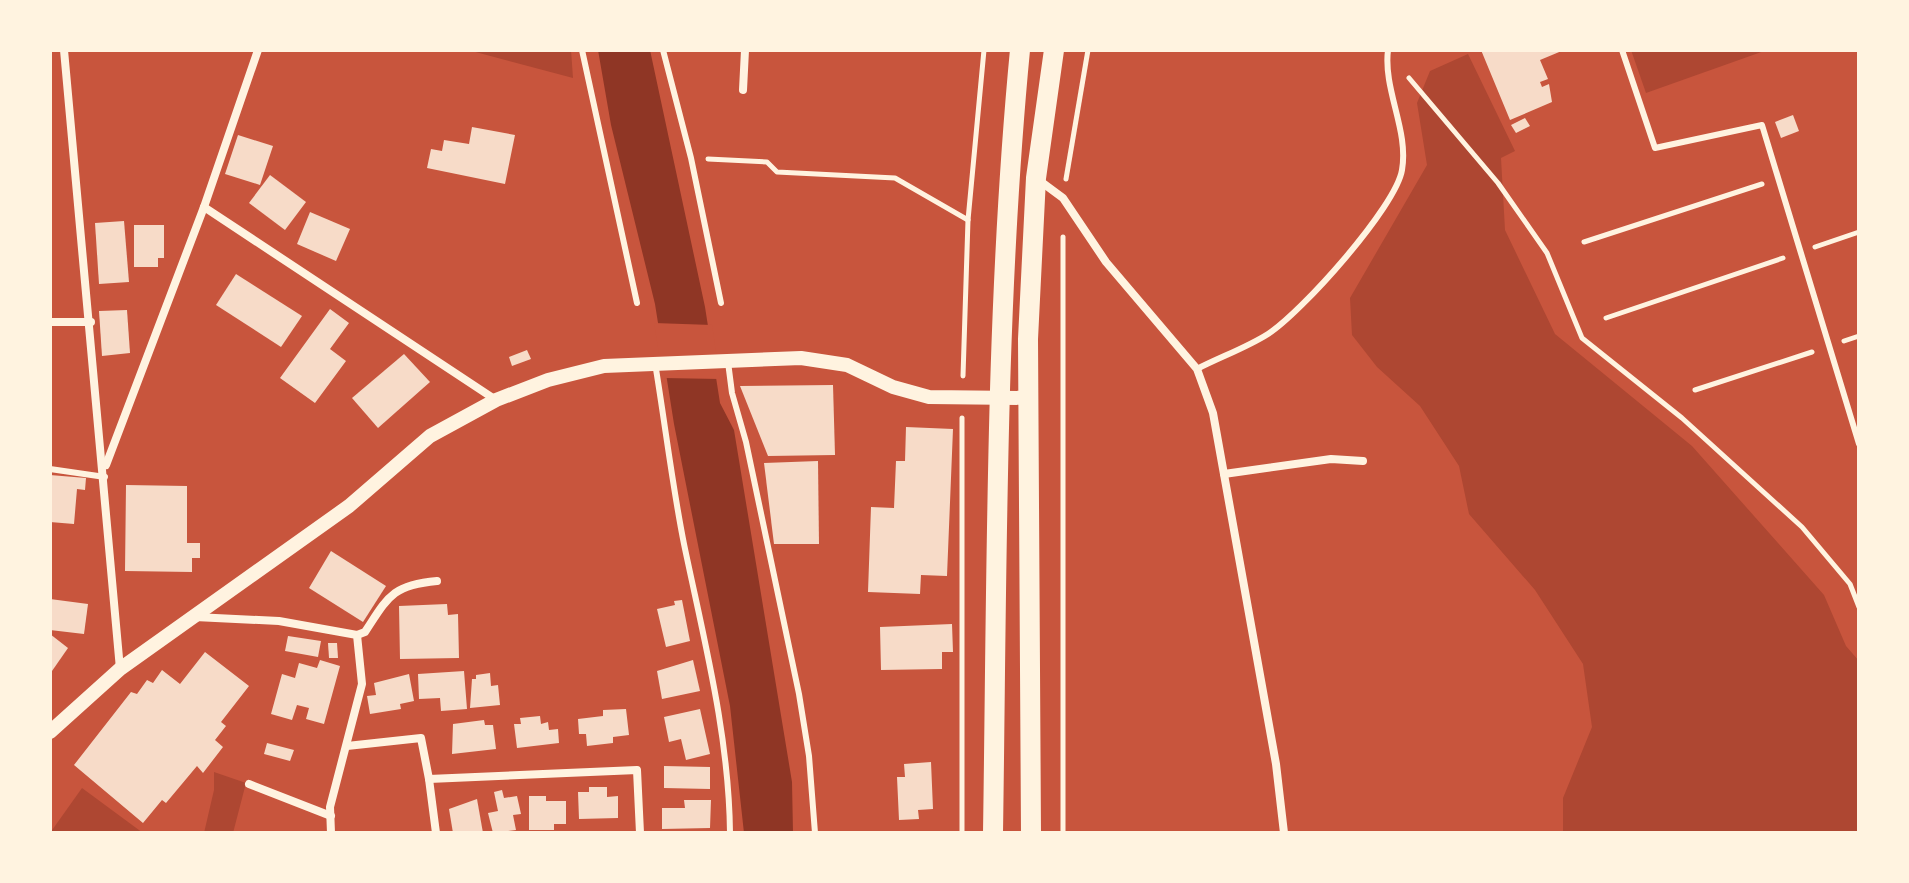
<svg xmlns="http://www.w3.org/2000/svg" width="1909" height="883" font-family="Overpass,sans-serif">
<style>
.green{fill:#ae4732}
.water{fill:#8f3625}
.pier{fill:#c8553d}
.building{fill:#f7dbc8}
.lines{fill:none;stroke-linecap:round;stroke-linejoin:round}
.path{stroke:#fff3e0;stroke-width:5}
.service{stroke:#fff3e0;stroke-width:6}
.minor{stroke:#fff3e0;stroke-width:8}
.tertiary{stroke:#fff3e0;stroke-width:14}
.primary{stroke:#fff3e0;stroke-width:20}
</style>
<rect width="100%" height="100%" fill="#c8553d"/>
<g class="green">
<polygon points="468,50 571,50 573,78"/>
<polygon points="1631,50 1767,50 1646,93"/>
<polygon points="1468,54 1515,151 1501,158 1505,230 1555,334 1692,446 1824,595 1846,646 1859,661 1859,833 1563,833 1563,798 1592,727 1583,664 1535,590 1469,514 1459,466 1420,406 1377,367 1352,335 1350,298 1427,165 1417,103 1430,71"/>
<polygon points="214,772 246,783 233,833 204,833 214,790"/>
<polygon points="82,788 143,833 50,833"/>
</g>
<polygon class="water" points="598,50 650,50 705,307 720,403 734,430 792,782 793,833 744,833 730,706 674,424 655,304 611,125"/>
<polygon class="pier" points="654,323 712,325 720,379 663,378"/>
<g class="building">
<polygon points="1481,50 1564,50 1540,60 1548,79 1540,82 1542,87 1549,84 1552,102 1510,120"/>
<polygon points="1793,115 1799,131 1781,138 1775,122"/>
<polygon points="1525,118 1530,126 1516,133 1511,125"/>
<polygon points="472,127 515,135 505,184 427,168 431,149 442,151 444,140 469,144"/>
<polygon points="238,135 273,146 260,185 225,174"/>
<polygon points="270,175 306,202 285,230 249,203"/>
<polygon points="310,212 350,229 336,261 297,244"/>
<polygon points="124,221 129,282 99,284 95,223"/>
<polygon points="134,225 164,225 164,258 158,258 158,267 134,267"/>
<polygon points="236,274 302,316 281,347 216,305"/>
<polygon points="330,309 349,323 330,349 346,361 315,403 280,378"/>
<polygon points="127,310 130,353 102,356 99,311"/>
<polygon points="527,350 531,359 512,366 509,357"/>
<polygon points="404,354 430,382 378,428 352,398"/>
<polygon points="833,385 835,455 768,456 740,386"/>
<polygon points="906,427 953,429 947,576 921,575 920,594 868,592 871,507 894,508 896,461 905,461"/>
<polygon points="818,461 819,544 774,544 764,463"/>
<polygon points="50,475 86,478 85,490 77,489 74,524 50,522"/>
<polygon points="126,485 187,486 187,543 200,543 200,558 192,558 192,572 125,571"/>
<polygon points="331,551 386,586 363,622 309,588"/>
<polygon points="50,599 88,604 84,634 50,630"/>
<polygon points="682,600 690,641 666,647 657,609 675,605 674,601"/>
<polygon points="447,604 448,615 458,614 459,658 400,659 399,606"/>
<polygon points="952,624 953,652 942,652 942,669 881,670 880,627"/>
<polygon points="50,634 68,648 52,671 50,669"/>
<polygon points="288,636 321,641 318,657 285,651"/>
<polygon points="328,643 337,643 338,658 329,658"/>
<polygon points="205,652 249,686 221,722 226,726 215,740 223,747 203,773 197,766 166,803 162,800 143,823 74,765 131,692 137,694 147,680 153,683 162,670 180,684"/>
<polygon points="320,660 340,666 324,724 306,719 309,708 297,705 292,720 271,714 282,674 295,678 299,663 317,668"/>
<polygon points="693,660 700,691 662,699 657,671"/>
<polygon points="464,671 467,709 441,711 440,698 419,699 418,674"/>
<polygon points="490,673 491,686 498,685 500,705 470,708 472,679 476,679 476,675"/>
<polygon points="409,674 414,701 400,704 401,709 370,714 367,696 376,695 374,683"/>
<polygon points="626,709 629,735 613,737 613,743 587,746 586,734 579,734 578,719 603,716 603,710"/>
<polygon points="700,709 710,754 686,760 681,739 669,742 664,717"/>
<polygon points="540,716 541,724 548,722 549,730 558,729 559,743 517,748 514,724 521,724 520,718"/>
<polygon points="484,720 485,725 493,725 496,749 452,754 453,724"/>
<polygon points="267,743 294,750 290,761 264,754"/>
<polygon points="931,762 933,809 918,810 919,819 899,820 897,777 905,777 904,764"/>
<polygon points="664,766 710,767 710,789 664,788"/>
<polygon points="589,787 607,787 607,797 618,796 618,818 579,819 578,792 589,792"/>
<polygon points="502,790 504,798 517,796 521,814 513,815 516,830 493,833 488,813 498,811 494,792"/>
<polygon points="529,796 546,796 546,801 566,801 566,824 554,824 554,830 529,830"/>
<polygon points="477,799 483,833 453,833 449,809"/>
<polygon points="684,800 711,800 710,828 662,829 662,808 685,808"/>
</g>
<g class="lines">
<g class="path">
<polyline points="1409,78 1498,183 1547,253 1582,338 1682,418 1802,527 1850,584 1859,607"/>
<polyline points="708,159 767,162 777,172 895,178 968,220"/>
<polyline points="1066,179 1088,50"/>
<polyline points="1584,242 1762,184"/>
<polyline points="1815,247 1859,232"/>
<polyline points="1606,318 1783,258"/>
<polyline points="1844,341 1859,336"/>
<polyline points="963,376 968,220 984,50"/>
<polyline points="1695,390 1812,352"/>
<polyline points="962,833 962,418"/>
<polyline points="1063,833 1063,237"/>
</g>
<g class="service">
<polyline points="582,50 637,303"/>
<polyline points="663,50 691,158 721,303"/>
<polyline points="1622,50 1655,148 1762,125 1859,444"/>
<polyline points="728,362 732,393 746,442 799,694 809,756 815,833"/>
<path d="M655,363C665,423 672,484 684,544C704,640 729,735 730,833"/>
<path d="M1197,369C1220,357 1246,348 1268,334C1301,313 1396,207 1402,170C1409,130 1383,90 1388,50"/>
<polyline points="50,469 105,477"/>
</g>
<g class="minor">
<polyline points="64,50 120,669"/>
<polyline points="743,90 745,50"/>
<polyline points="1040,181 1063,198 1106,262 1197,369 1213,413 1276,764 1284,833"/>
<polyline points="204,207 496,400"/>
<polyline points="50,322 91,322"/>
<polyline points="106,465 204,207 258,50"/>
<polyline points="1224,474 1331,459 1363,461"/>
<polyline points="195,617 279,621 357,635 362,684 330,807 331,833"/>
<path d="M357,635L365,632C388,597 392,585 437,581"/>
<polyline points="347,746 421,738 429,779 637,770 640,833"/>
<polyline points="429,779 436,833"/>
<polyline points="249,784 331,816"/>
</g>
<polyline class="tertiary" points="50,732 120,669 349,506 430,436 496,400 548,380 604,366 801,358 847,365 893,387 929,397 1029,398"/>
<g class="primary">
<path d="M993,833C997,572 995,310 1020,50"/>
<polyline points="1031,833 1028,339 1036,178 1054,50"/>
</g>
</g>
<rect width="1909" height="883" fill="none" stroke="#fff3e0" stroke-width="104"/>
</svg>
